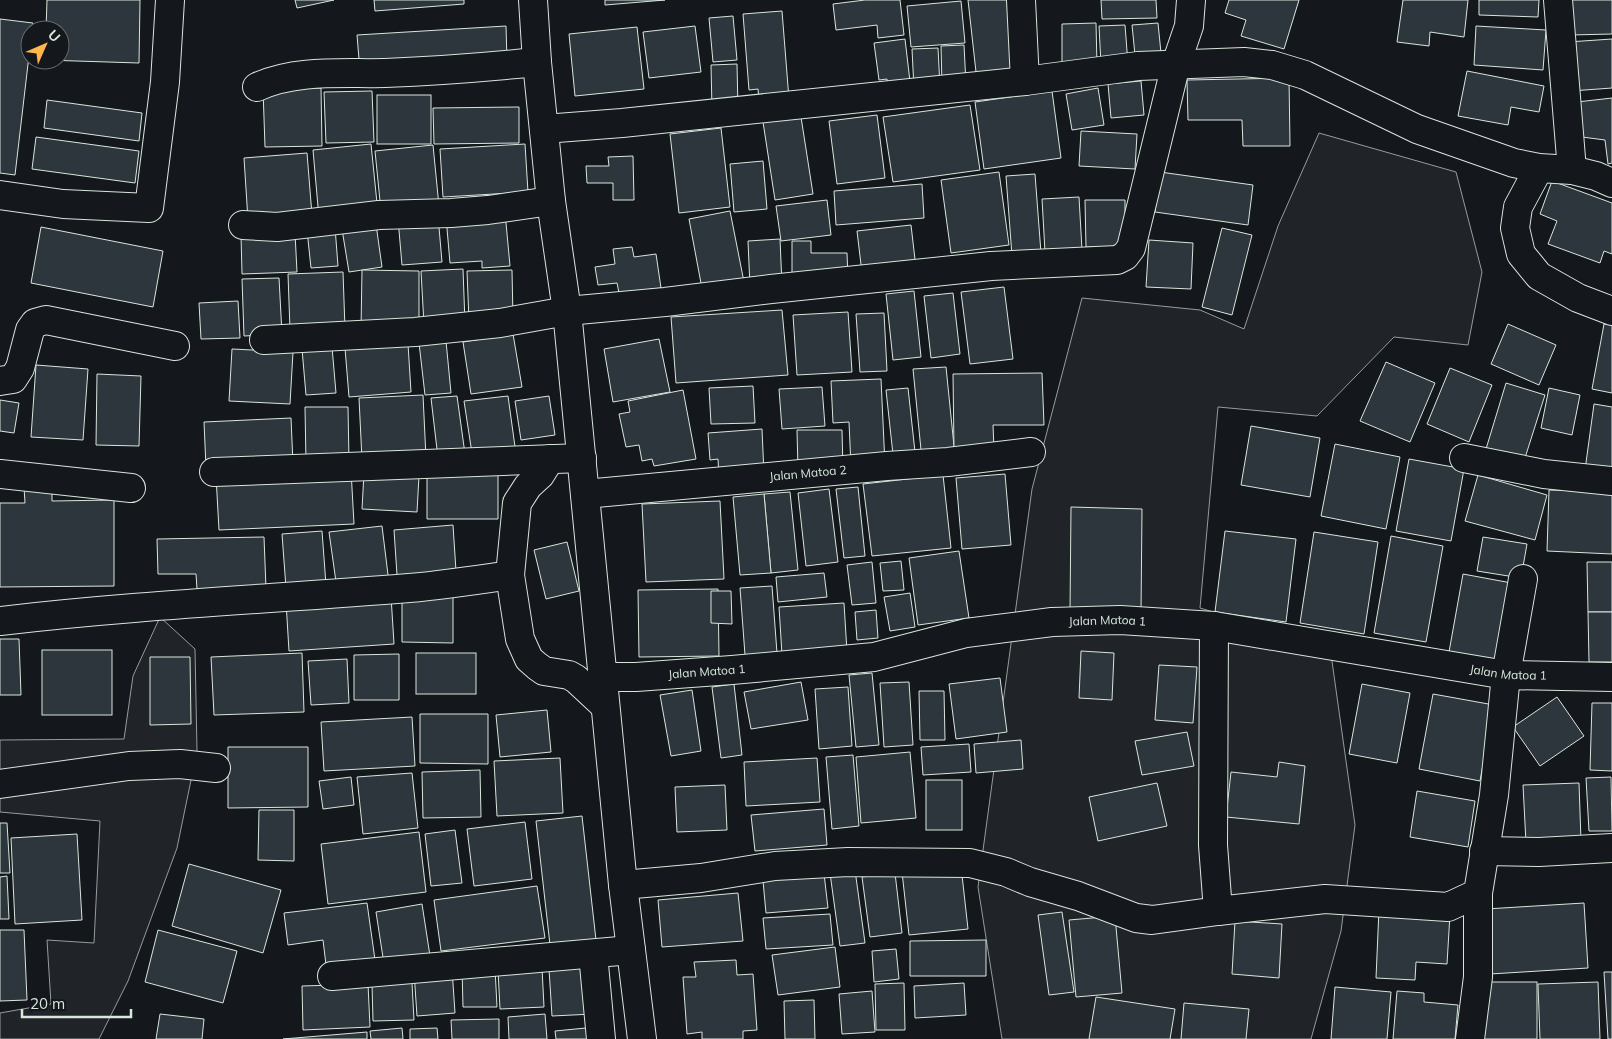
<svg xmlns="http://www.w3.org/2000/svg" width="1612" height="1039" font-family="Mulish,sans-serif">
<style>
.green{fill:#202428;stroke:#939e99}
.building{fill:#2c363c;stroke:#d8e6dc}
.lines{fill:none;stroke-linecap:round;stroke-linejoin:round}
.minor-casing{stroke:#d8e6dc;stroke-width:30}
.minor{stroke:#14181c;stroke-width:28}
.labels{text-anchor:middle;stroke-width:4;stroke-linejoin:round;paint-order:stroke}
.street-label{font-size:12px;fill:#d8e6dc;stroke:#14181c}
</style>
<rect width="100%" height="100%" fill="#14181c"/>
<g class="green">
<polygon points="1319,133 1456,172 1482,272 1468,345 1394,337 1317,416 1218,407 1200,608 1330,647 1355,825 1341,931 1311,1039 1002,1039 978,887 1032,489 1082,298 1200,310 1244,329 1278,226"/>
<polygon points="160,617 195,649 197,751 177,848 128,981 99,1039 0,1039 0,1013 51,1004 47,940 94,943 100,821 0,812 0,740 124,739 133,676"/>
</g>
<g class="building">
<polygon points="47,0 140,0 139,63 45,60 60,60 60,30 46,30"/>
<polygon points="295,0 334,0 297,8"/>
<polygon points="374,0 464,0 464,4 375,11"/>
<polygon points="605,0 665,0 605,5"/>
<polygon points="865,0 900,0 904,35 878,38 877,25 836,30 833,4"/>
<polygon points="968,0 1011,0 1019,77 977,81"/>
<polygon points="1101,0 1156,0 1157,18 1102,19"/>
<polygon points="1229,0 1299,0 1284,49 1241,36 1246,20 1225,13"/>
<polygon points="1403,0 1468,0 1464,37 1430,32 1429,46 1397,42"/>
<polygon points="1479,0 1539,0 1538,17 1479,15"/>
<polygon points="1569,0 1612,0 1612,34 1570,35"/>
<polygon points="961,1 965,43 911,47 907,6"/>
<polygon points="782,11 789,99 759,101 758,89 749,90 743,14"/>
<polygon points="733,16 737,60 713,62 709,18"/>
<polygon points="0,19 33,23 32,30 30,30 30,47 15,175 0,173"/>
<polygon points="1096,23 1097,66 1062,67 1062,24"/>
<polygon points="1158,23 1162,63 1136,65 1132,25"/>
<polygon points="1125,25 1128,64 1101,65 1099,26"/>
<polygon points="506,26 507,61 360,71 357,35"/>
<polygon points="695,26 701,72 649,78 643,32"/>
<polygon points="1476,26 1546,30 1543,70 1474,65"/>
<polygon points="637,27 644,89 575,96 569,34"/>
<polygon points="905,39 911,90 888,92 887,79 879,80 874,43"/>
<polygon points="1612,39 1612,88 1571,91 1568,42"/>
<polygon points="964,45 966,84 942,85 941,46"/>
<polygon points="938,48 940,87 914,89 912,49"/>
<polygon points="737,64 738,109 712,109 711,65"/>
<polygon points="1467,71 1544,86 1539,112 1511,107 1508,125 1458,116"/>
<polygon points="1289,78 1290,146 1243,146 1242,120 1188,120 1187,80"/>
<polygon points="1141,81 1144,115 1111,118 1108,84"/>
<polygon points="321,88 322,146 265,147 263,89"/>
<polygon points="1098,88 1104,125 1072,130 1066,94"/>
<polygon points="372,91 374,142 326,143 324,92"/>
<polygon points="1052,91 1061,158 984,169 975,102"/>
<rect x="377" y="95" width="54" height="49"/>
<polygon points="1612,98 1612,163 1608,164 1605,140 1582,137 1577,102"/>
<polygon points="47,100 142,113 139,141 44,128"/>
<polygon points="970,105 980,170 893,182 883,117"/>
<polygon points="519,107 519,143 434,144 433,108"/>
<polygon points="877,115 885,178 837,184 829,121"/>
<polygon points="801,117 813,194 775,200 763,122"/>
<polygon points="721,128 730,207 679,213 670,134"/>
<polygon points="1081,131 1137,134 1135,169 1079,166"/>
<polygon points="36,137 139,151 135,183 32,169"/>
<polygon points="371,144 378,213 319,218 313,150"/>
<polygon points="525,144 528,192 443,197 440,149"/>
<polygon points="433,145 439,206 381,211 375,151"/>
<polygon points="307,153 312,215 248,220 244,158"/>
<polygon points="633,156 634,200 613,200 613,183 587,183 586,166 609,166 608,157"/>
<polygon points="763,161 767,209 734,212 730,164"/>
<polygon points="999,172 1009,245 951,253 941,180"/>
<polygon points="1160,172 1253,185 1248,225 1155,212"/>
<polygon points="1035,174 1041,253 1012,256 1006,176"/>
<polygon points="1552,181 1612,203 1612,254 1604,251 1600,263 1548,244 1557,221 1540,214"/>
<polygon points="922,184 924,218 836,225 834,191"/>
<polygon points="1079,197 1082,250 1045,252 1042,199"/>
<polygon points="827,200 831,235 781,241 776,206"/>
<polygon points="1085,200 1125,200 1125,247 1086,247"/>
<polygon points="730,211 745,287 703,294 689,219"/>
<polygon points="505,212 510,266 482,268 482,261 450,263 446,217"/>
<polygon points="438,216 442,262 402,265 398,219"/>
<polygon points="375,217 382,267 349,272 341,223"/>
<polygon points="911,225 916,268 862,273 857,231"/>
<polygon points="41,227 163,251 153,307 31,283"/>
<polygon points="335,227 338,266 311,268 307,230"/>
<polygon points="1222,228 1252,235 1232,315 1202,307"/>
<polygon points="295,233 297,272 242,274 241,235"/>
<polygon points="780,239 782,285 750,287 748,241"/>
<polygon points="1149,240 1193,243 1191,289 1146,287"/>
<polygon points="792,241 811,241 811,253 847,253 848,278 792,279"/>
<polygon points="632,247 634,257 656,254 661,288 619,293 617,283 598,285 595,267 615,264 613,249"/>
<polygon points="463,269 465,323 424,325 421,271"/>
<polygon points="362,270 419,271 419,329 361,329"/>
<polygon points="512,270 513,319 469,321 467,271"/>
<polygon points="343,272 345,329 290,330 288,274"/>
<polygon points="279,278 282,334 244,336 242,279"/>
<polygon points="1004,287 1013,359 970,364 961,292"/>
<polygon points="914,291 921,357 893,360 886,294"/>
<polygon points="953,293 960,354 931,358 924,296"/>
<polygon points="238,301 240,338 201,339 199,303"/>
<polygon points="782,310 788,375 676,383 671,317"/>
<polygon points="848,312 852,372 797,375 793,315"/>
<polygon points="884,313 887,371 860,372 856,314"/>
<polygon points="1508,324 1556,345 1539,385 1491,364"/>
<polygon points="1604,324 1612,325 1612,393 1592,389"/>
<polygon points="513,334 522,387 471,394 463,342"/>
<polygon points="659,339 670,392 613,402 604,349"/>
<polygon points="446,341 451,393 425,395 419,343"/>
<polygon points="408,344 411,392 349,397 345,348"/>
<polygon points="332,347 336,393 306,395 302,349"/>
<polygon points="232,349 293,352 290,404 229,401"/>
<polygon points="1386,362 1435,383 1410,442 1360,421"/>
<polygon points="36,365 88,369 83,440 31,437"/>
<polygon points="946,367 955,456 922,460 913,369"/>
<polygon points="1450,368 1492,385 1469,442 1427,424"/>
<polygon points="1042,373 1044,425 993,425 994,449 954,449 953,374"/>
<polygon points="97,374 141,376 139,446 96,445"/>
<polygon points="881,379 885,465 851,467 849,422 833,423 831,381"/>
<polygon points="1506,383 1545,395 1524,461 1486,449"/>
<polygon points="753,386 755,423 711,424 709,388"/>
<polygon points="822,387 825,426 782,429 779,389"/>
<polygon points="908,388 916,461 894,464 886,390"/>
<polygon points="1549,388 1580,395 1572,435 1541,428"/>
<polygon points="683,390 696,459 654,466 652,459 642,461 639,445 626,447 619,414 630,412 628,401"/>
<polygon points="423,395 426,458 362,460 359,398"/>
<polygon points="457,396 465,454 438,458 431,398"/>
<polygon points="508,396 516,454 473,460 464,401"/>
<polygon points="549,396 555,435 521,440 515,401"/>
<polygon points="0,400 19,403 14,433 0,431"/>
<polygon points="1594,404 1612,407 1612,474 1585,470"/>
<polygon points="305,407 348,407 349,462 306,463"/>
<polygon points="291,418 293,464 206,468 204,422"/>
<polygon points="1251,426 1320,438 1310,497 1241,485"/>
<polygon points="762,429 764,475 719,477 718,459 710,460 708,433"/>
<polygon points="797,430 842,430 843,470 798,470"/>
<polygon points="1335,444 1400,457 1386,529 1321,516"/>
<polygon points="1409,459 1464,469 1451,541 1396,531"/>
<polygon points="351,470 354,524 219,530 216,476"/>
<polygon points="427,470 498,471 498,519 427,519"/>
<polygon points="364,473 419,476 417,512 362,509"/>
<polygon points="1005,474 1011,545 962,549 956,478"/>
<polygon points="943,475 951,548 872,556 863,484"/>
<polygon points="1478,475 1547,495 1535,540 1465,521"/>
<polygon points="24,487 52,488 52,501 114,500 114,586 0,587 0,503 25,503"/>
<polygon points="858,487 865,556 844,558 836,489"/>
<polygon points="829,489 838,562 806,566 798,493"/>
<polygon points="1549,490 1612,492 1612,554 1547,551"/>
<polygon points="790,492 798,570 771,573 764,494"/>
<polygon points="764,494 771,573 740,575 733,497"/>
<polygon points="720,501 724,579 646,582 642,504"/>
<polygon points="1071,507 1142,509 1141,612 1070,611"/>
<polygon points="453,525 456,571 397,575 394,530"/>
<polygon points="382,526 389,583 337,589 329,532"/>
<polygon points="322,531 326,585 286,588 282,534"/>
<polygon points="1225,531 1296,539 1286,622 1215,612"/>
<polygon points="1314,532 1378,542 1364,634 1300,623"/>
<polygon points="1391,536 1443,546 1426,642 1374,633"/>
<polygon points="264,537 266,589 197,589 196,574 158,574 157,539"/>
<polygon points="1483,537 1527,544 1521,578 1477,571"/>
<polygon points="567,542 579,591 546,599 534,550"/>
<polygon points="959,551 969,618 918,625 909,558"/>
<polygon points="901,561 904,590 883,591 880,563"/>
<polygon points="872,562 876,603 852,605 847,565"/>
<polygon points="1587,562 1612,562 1612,612 1588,612"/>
<polygon points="824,573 827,597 778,602 776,577"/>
<polygon points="1463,574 1517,584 1503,662 1449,652"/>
<polygon points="772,586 777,653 745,655 740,588"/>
<polygon points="718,589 719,656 639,657 638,590"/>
<polygon points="402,591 453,592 453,643 402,642"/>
<polygon points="711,591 731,591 732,624 711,623"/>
<polygon points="910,593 915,627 890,631 884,597"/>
<polygon points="391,596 394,644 289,651 286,602"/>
<polygon points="844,603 847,652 782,655 779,607"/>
<polygon points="876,610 878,638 857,640 855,612"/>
<polygon points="1588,612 1612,612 1612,662 1589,662"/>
<polygon points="0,639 19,639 21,695 0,695"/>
<rect x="42" y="650" width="70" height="65"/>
<polygon points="1081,651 1114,653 1112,700 1079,698"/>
<polygon points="302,653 304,712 214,715 211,657"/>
<rect x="416" y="653" width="60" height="41"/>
<polygon points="399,654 399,700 354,700 354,655"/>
<polygon points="150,657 190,657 191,724 150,725"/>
<polygon points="347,659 349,703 311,705 308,661"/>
<polygon points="1159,665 1197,667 1193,723 1155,720"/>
<polygon points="872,673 879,745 856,747 849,675"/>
<polygon points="1000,678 1007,732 956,739 949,684"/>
<polygon points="801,682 808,720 751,729 744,692"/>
<polygon points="909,682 913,745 884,747 880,683"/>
<polygon points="734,684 742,755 721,758 712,687"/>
<polygon points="1362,684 1410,693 1397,763 1349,754"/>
<polygon points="848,687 852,746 819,749 815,689"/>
<polygon points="692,690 701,751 671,756 660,695"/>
<polygon points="919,691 944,691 945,740 920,740"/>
<polygon points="1433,694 1494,705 1480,781 1419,769"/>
<polygon points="1557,697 1584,736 1540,766 1513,727"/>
<polygon points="1592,703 1612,703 1612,771 1590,770"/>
<polygon points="547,710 551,752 500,757 496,715"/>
<polygon points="420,714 488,714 488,764 420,763"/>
<polygon points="412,717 415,766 324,771 321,722"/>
<polygon points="1187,732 1194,766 1142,775 1135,741"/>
<polygon points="1021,740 1023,769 976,773 974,744"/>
<polygon points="969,744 971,772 923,775 921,747"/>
<polygon points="228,747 308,747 308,807 228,808"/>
<polygon points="910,752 916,818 861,823 856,757"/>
<polygon points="853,755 859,826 832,829 826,757"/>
<polygon points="560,758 563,813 497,816 494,761"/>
<polygon points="817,758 820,802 746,806 744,762"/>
<polygon points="1279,762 1305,766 1299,824 1226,817 1231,772 1277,777"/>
<polygon points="480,770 481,817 423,818 422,772"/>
<polygon points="412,773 418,828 363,834 357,777"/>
<polygon points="351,777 354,805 323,809 319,781"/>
<polygon points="1611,777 1612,831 1589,831 1586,778"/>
<rect x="926" y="780" width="36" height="50"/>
<polygon points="1157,783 1167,826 1098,841 1089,797"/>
<polygon points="1579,783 1581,841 1526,843 1523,785"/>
<polygon points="725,785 727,830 677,832 675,787"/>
<polygon points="1417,791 1475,801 1468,847 1410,837"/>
<polygon points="824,809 827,845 755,851 751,815"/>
<polygon points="259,810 294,810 294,861 258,860"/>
<polygon points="582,816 596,940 550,945 536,821"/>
<polygon points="525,822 532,879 474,886 467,829"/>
<polygon points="0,823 7,823 10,873 0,873"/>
<polygon points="455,830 462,883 431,886 425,834"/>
<polygon points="419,832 426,892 328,904 321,844"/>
<polygon points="77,834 82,920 15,924 11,838"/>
<polygon points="189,864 281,890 263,953 172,926"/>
<polygon points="823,865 828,908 766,913 762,870"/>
<polygon points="961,866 968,929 909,935 902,872"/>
<polygon points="855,870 865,943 840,946 830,873"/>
<polygon points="895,873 902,933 870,937 862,877"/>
<polygon points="7,876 9,919 0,919 0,877"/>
<polygon points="537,886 545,938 441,951 434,900"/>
<polygon points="738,893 743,941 662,947 658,900"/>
<polygon points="367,903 376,967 327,973 323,940 288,945 284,913"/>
<polygon points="1584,903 1588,968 1490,974 1486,909"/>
<polygon points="422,904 430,956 384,964 376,912"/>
<polygon points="1379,909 1450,914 1447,964 1416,962 1415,980 1376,978"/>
<polygon points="1062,912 1074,992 1049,995 1038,915"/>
<polygon points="830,914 833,945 766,949 763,918"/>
<polygon points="1115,916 1122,993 1076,997 1069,920"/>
<polygon points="1235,921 1282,924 1279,978 1232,974"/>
<polygon points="0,930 24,930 27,1000 0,1001"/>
<polygon points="158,930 237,951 223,1003 145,982"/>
<polygon points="986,940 986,976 910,976 910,941"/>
<polygon points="835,947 840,987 778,995 772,955"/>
<polygon points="896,949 899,979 874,982 872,951"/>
<polygon points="736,960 737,975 753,974 757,1030 743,1031 743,1039 702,1039 702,1032 687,1034 683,977 696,977 694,962"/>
<polygon points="590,966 593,1014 552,1016 549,969"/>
<polygon points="462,968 495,968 497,1007 463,1007"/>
<polygon points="542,968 544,1007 500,1009 498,970"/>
<polygon points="452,969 455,1013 417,1016 414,972"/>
<polygon points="1604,972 1612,972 1612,1039 1608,1039"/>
<rect x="1480" y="982" width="57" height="57"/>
<polygon points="1598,982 1600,1039 1540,1039 1538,984"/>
<polygon points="412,983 414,1020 373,1021 372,984"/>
<polygon points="904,983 905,1030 876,1030 875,984"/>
<polygon points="964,983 966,1015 915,1018 914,986"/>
<polygon points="368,984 370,1027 303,1030 302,986"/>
<polygon points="1335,987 1391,992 1387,1039 1331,1039"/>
<polygon points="872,991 875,1032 842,1034 839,994"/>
<polygon points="1397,991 1424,993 1424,1002 1458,1005 1455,1039 1393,1039"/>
<polygon points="1096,997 1175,1009 1170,1039 1089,1039"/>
<polygon points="814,1000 815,1039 785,1039 784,1001"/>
<polygon points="1184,1003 1249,1009 1246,1039 1181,1039"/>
<polygon points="160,1014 204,1019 202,1039 156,1039"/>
<polygon points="545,1014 547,1039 509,1039 508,1017"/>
<polygon points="499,1019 499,1039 452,1039 451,1020"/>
<polygon points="596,1027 598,1039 556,1039 555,1031"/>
<polygon points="402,1028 403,1039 371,1039 370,1031"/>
<polygon points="437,1028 438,1039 410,1039 410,1029"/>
<polygon points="367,1032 367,1039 283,1039"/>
</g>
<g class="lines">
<g class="minor-casing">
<g id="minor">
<polyline points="533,0 537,62 551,201 567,311 623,885 642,1039"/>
<polyline points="1021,0 1025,81"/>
<polyline points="1558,0 1572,170 1596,176 1612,183"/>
<path d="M257,87C296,69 343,74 385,73C436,71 487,67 537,62"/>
<polyline points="544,129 622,123 1025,81 1138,66 1244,62 1272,65 1305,75 1417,129 1514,163 1539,168 1572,170"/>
<polyline points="1539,168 1518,207 1515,228 1521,254 1539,276 1578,298 1612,311"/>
<polyline points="0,195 63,204 149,208 165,82 170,0"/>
<polyline points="243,225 277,227 379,215 451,213 488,210 551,201"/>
<polyline points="264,340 415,332 500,323 567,311 665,302 771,289 991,266 1117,260 1125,256 1131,248 1176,64 1189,26 1191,0"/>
<polyline points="0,381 13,379 20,368 30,330 35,323 46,320 175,346"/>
<polyline points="1464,458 1544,474 1612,481"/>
<polyline points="550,459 540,475 528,486 517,503 510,575 520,639 529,659 537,666 544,671 569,675 576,679 605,706"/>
<polyline points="214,472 582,458"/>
<polyline points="0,474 131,488"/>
<path id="s1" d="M585,494L887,466L948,462L1031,452"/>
<path d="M0,621C136,605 272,599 409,588C443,585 477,580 510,575"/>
<path id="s2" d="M602,677H636L732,670L874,657L966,633L1052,622L1120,620L1214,626L1506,675L1612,677"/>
<polyline points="0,784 129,766 180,764 216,768"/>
<polyline points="1484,851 1539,852 1612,848"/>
<polyline points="623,885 701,878 775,866 848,862 970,863 1006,872 1030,882 1078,896 1136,918 1152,920 1218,911 1213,845 1214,626"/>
<polyline points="1218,911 1325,899 1448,907 1478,893 1494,795 1506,675 1523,579"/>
<polyline points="593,954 601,1039"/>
<polyline points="332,976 631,950"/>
<polyline points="1470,1039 1478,977 1478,893"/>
</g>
</g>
<use href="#minor" class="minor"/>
</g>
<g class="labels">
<g class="street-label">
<text dy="4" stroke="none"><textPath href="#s1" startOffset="224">Jalan Matoa 2</textPath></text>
<text dy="4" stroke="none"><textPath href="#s2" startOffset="510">Jalan Matoa 1</textPath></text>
<text dy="4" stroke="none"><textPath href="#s2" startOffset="105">Jalan Matoa 1</textPath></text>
<text dy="4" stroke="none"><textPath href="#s2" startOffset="915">Jalan Matoa 1</textPath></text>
</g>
</g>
<g transform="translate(45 45) rotate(45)"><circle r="24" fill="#14181c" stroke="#626a69"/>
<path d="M0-4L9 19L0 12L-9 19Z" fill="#ffb74d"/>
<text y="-8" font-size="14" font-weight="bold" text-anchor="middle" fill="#d8e6dc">U</text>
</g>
<path d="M22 1009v8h109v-8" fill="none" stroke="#d8e6dc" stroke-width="2.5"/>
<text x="30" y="1009" font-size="15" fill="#d8e6dc" stroke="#14181c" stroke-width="4" paint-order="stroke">20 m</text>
</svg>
